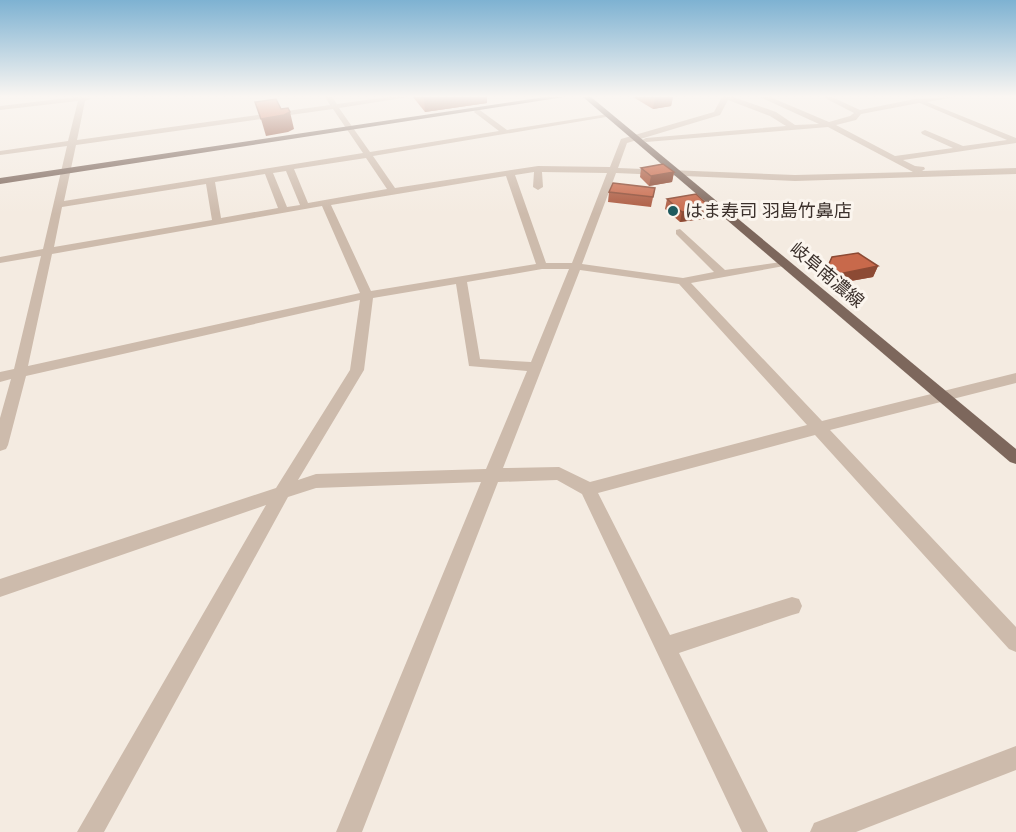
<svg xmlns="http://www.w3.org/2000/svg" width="1016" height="832" font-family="'Varela Round','Noto Sans JP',sans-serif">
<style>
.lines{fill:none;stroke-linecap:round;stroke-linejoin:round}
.minor{fill:#cdbbac;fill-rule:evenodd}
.major{fill:#7d675c;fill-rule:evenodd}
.wall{fill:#ac5a40}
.shaded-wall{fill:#8c4a34}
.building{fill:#c8694b;stroke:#8c4a34;stroke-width:1.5}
.poi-dot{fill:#1f5a5e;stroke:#fbf5ee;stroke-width:2}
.labels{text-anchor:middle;stroke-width:6;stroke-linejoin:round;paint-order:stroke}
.far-poi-label{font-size:18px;fill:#3b302b;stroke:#fbf5ee;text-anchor:start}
.far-street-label{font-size:18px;fill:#3b302b;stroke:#fbf5ee}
</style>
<rect width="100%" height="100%" fill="#f4ebe1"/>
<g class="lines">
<g class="minor">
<path d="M76,97L92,98L85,101L77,140L330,105L325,97H332L337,104L388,97H409L339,108L370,152L499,131L474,112L477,108L507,130L608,114L612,116L373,156L395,188L538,166L610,167L621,139L714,112L722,97H733L776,112L795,125L819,124L760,97H770L829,122L850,116L854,113L823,97H832L860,110L915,99L955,97L927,102L1016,138V143L903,160L915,166L924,167L925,169L922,171L1016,168V174L795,181L616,173L582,264L683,278L714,272L676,234V230L680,229L725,270L788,261L790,263L784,266L691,283L822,421L1016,373V383L830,430L1016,627V652L1009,649L815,435L598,493L670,635L792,597L799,599L802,606L799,613L792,615L679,653L768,832H742L582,494L557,480L498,482L362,832H336L481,482L316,488L288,497L104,832H77L266,505L0,597V579L276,488L350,370L360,300L26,376L8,445L6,449L0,451V418L11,379L0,382V372L14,369L41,256L0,263V257L43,249L67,146L0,155V151L68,141L78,101L0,110V106ZM728,100L770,116L786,126L646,138L642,140L646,142L828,127L913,172L795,175L618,168L627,143L720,115ZM919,103H920L1007,140L963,146L925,130L921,132L922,134L953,148L895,156L836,125L856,120L861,114ZM333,109L363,153L64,201L76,145ZM366,158L387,189L308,203L294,169ZM286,171L300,205L287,207L273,173ZM534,172L533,187L538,190L543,187L542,172L607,173L572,263H546L515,175ZM265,174L278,208L221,218L215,182ZM506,176L536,264L371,291L331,205ZM206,184L212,220L54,247L62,207ZM322,206L360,293L28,366L52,254ZM542,269H569L531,362L480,359L467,282ZM580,270L679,284L807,425L590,482L559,467L503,468ZM456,284L469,366L527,371L486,469L316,474L298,480L364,370L373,298Z"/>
<polygon points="1016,746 1016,770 856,832 810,832 814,823"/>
</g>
<g class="major">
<polygon points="545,97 564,97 0,184 0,178"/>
<polygon points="583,97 591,97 1016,449 1016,464 1010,462"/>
</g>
</g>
<g class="wall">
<polygon points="413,97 487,97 487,103 425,112"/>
<polygon points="633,97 673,97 671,106 653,109"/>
<polygon points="641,168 674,172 672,182 649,186 640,177"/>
<polygon points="655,188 651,207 608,202 609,192"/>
<polygon points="667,199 711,208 709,218 680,222 665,209"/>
<polygon points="832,257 878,266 873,277 834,284 823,276"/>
</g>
<g class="shaded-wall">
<polygon points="424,97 487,97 487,103 425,112"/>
<polygon points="655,97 673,97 671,106 653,109"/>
<polygon points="290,112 294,129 288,132 266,136 261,119"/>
<polygon points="674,172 672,182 649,186 651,176"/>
<polygon points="711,208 709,218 680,222 682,212"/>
<polygon points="878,266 873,277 834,284 839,274"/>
</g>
<g class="building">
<polygon points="276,99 281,109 288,108 290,112 284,115 261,119 255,102"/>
<polygon points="663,164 674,172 651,176 641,168"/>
<polygon points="613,183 655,188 653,197 609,192"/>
<polygon points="696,194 711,208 682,212 667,199"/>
<polygon points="858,253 878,266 839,274 828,266 832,257"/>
</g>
<linearGradient id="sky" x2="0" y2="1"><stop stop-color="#7eb2d2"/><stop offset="0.45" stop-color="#faf6f2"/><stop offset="1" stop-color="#faf6f2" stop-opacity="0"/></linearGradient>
<rect width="1016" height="214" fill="url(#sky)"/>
<circle class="poi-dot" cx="673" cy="211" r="6"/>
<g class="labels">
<g class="far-poi-label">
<text x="685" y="217">はま寿司 羽島竹鼻店</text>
</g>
<g class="far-street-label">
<text transform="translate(827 275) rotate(40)" y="6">岐阜南濃線</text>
</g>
</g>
</svg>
